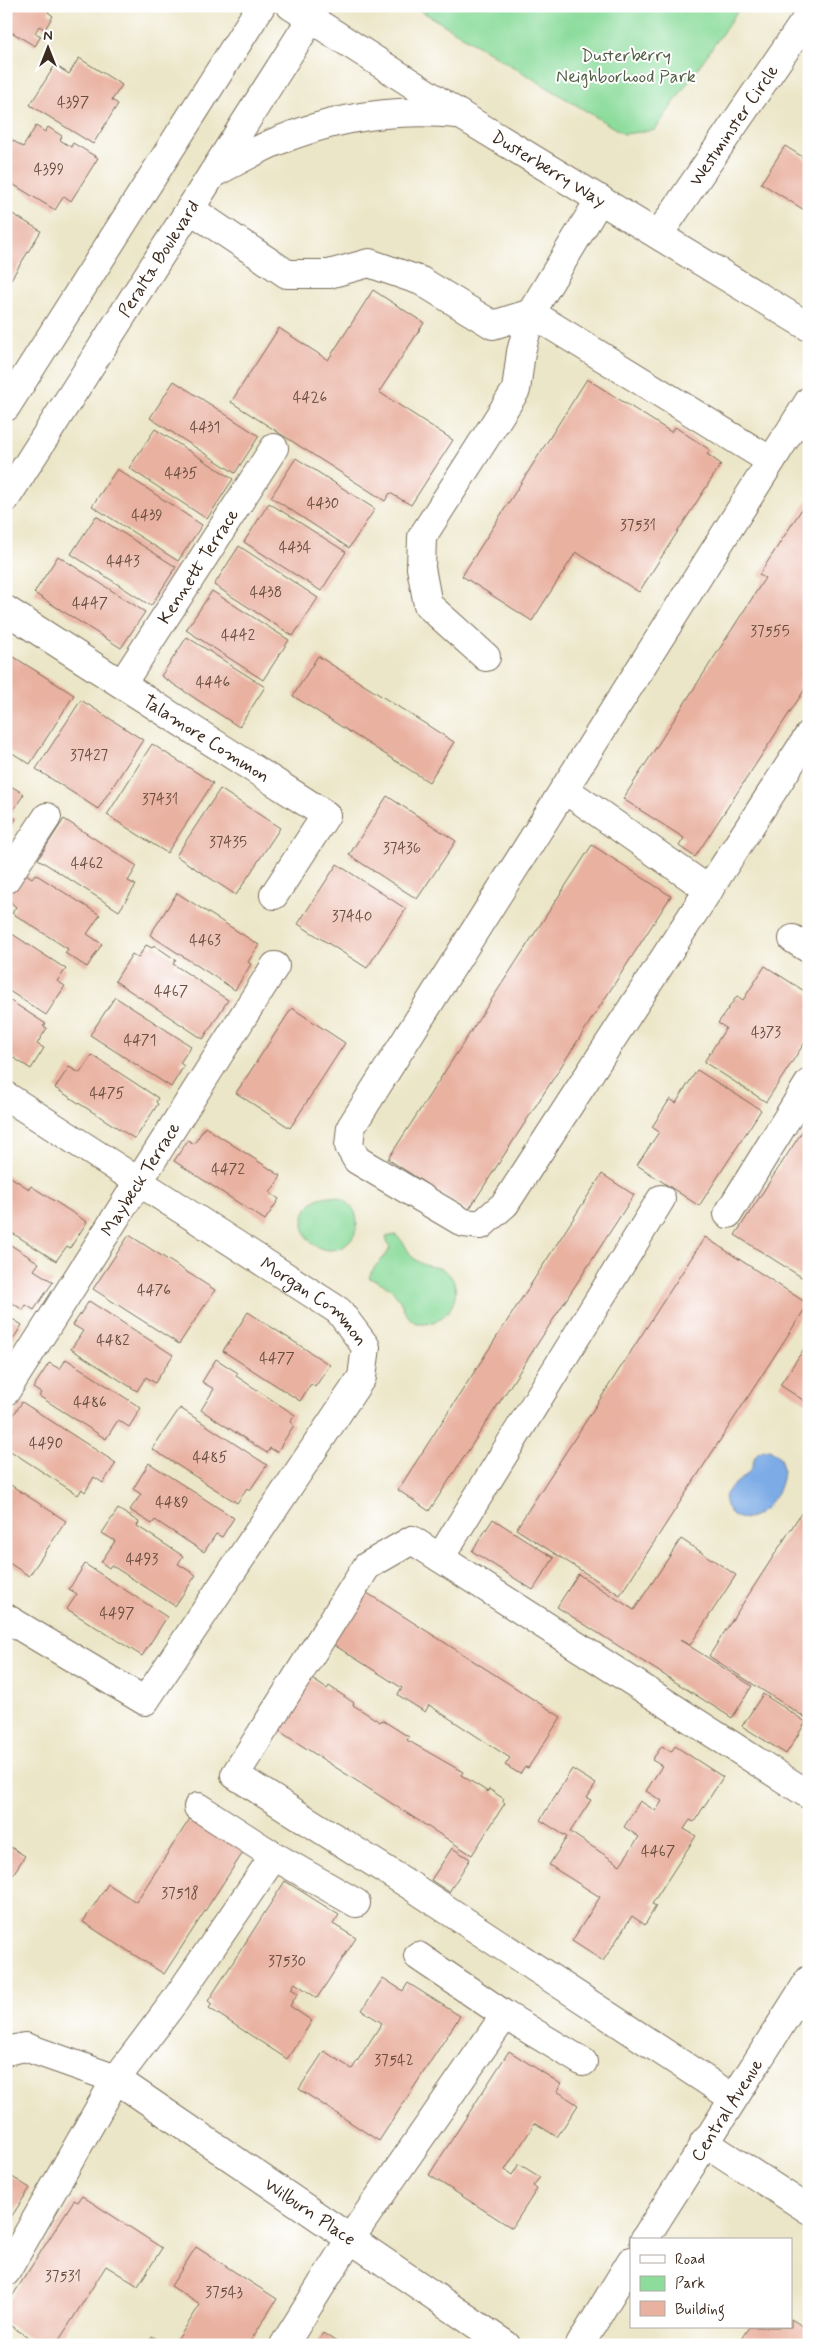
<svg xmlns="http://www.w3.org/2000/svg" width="815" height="2351" font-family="Mynerve,sans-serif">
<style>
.green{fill:#8cdc9c;stroke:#64835d}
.water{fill:#7babe6;stroke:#5b6a82}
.building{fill:#e9b1a0}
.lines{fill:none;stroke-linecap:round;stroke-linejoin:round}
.minor-casing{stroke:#796c5a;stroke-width:30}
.major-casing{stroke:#796c5a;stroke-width:30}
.minor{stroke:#fff;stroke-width:28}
.major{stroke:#fff;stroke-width:28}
.labels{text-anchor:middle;stroke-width:4;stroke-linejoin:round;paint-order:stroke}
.number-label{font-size:15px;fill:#664c3e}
.park-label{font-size:18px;fill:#535f44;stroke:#fff}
.street-label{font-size:18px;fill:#3b2a1e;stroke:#fff}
</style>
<rect width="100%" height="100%" fill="#fff"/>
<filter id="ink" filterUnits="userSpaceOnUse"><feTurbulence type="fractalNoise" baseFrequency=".02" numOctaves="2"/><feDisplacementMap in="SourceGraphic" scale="10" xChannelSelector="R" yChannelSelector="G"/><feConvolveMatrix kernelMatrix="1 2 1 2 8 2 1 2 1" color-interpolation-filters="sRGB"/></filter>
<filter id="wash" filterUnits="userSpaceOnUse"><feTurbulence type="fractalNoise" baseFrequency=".0096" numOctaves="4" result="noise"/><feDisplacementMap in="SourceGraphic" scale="20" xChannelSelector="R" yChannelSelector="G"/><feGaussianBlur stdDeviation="1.12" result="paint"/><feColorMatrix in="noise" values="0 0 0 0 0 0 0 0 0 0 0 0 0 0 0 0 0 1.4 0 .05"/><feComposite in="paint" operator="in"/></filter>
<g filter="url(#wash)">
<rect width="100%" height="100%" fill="#ece6c8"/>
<g class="green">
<polygon points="413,6 741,6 655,130 624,134"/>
<circle cx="330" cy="1223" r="27"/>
<path d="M395,1235C406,1241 406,1253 417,1261C425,1267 433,1266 442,1269C462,1279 458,1306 442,1317C435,1322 425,1326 417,1323C405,1318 404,1306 397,1296C391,1286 380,1282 369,1278C373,1264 385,1260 390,1248L386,1237Z"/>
</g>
<path class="water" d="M769,1449C808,1467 755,1541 730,1512C714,1493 739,1483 748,1473C758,1461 748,1453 769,1449Z"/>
<g id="blocks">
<g class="building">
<polygon points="6,6 52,6 48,12 53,16 45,29 39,26 35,33 41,36 35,46 6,29"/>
<polygon points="79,58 122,85 112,100 118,104 93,144 30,105 55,65 69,74"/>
<polygon points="36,126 45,132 48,127 62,136 60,140 71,147 73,143 98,158 71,201 64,196 55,210 6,180 6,143 9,138 23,147"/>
<polygon points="785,146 809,161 809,213 761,183"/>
<polygon points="6,210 41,231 8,284 6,283"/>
<polygon points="373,290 424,323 379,392 453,440 411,505 390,493 385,501 231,402 279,328 328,360"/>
<polygon points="587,379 671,432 675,427 710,450 707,454 721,464 639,592 576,552 532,621 462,576"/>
<polygon points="174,381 259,436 235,473 150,418"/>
<polygon points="155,429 233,479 207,519 129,468"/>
<polygon points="296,458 375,509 349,548 271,497"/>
<polygon points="117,469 202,525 178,561 92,506"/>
<polygon points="809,498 809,683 695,857 679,846 684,838 623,799 765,578 759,575"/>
<polygon points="269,503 346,552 321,591 244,542"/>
<polygon points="96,516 176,567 151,606 71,554"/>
<polygon points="239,546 318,598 293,636 214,585"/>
<polygon points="58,556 145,612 121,648 34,593"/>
<polygon points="212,591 289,640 263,680 186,630"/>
<polygon points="187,637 265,687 239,727 161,676"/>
<polygon points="6,652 74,695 30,764 6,749"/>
<polygon points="318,656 454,742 429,782 293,696"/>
<polygon points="81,700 143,740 98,809 36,769"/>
<polygon points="152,744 213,783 167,853 107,815"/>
<polygon points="6,783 24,794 10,815 16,819 6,834"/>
<polygon points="220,789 280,828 236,895 176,856"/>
<polygon points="387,796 456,841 417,899 349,855"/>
<polygon points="64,819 137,866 128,881 136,885 119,911 38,859"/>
<polygon points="592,845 671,896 468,1211 388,1159"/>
<polygon points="337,864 406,909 367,968 298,924"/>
<polygon points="23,872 32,878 35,874 100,915 87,934 102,944 87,967 65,953 68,949 12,913 16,907 6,898"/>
<polygon points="177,893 259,945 248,962 251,964 235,990 150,935"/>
<polygon points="6,930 66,969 57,981 65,986 46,1015 6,989"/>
<polygon points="146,945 152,948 154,945 176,960 173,964 228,1000 203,1039 115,981 132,954 138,958"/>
<polygon points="765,966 809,994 809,1036 766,1102 704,1062 726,1028 718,1023 737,996 743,1000"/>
<polygon points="115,997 191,1046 180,1063 184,1066 171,1087 90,1035"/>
<polygon points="6,998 46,1024 43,1026 47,1028 37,1044 44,1048 31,1069 6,1053"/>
<polygon points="292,1008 345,1043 290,1128 236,1093"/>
<polygon points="92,1055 158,1098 156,1102 158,1104 135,1139 55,1088 69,1067 80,1073"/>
<polygon points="697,1070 761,1110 699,1206 637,1165 659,1132 652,1127 670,1099 676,1103"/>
<polygon points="809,1121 809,1277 806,1280 735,1235"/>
<polygon points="205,1127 281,1176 270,1193 279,1199 265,1220 174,1161 188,1140 194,1144"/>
<polygon points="6,1174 29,1189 31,1186 87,1222 70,1248 67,1246 56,1261 6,1229"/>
<polygon points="602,1174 634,1195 429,1511 398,1490"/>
<polygon points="129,1235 215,1290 179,1344 93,1289"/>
<polygon points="705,1237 808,1304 620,1595 516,1529"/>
<polygon points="6,1242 39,1263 34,1270 53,1282 34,1310 26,1305 23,1310 6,1299"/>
<polygon points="89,1301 173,1355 155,1383 146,1377 137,1391 71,1349 83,1331 73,1325"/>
<polygon points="248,1312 330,1365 315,1387 311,1384 300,1401 223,1351"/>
<polygon points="6,1315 22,1325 6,1350"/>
<polygon points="809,1341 809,1404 780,1385"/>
<polygon points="66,1359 141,1408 129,1427 118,1420 106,1439 39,1396 41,1393 33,1388 49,1363 60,1369"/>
<polygon points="216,1359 238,1373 236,1376 295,1415 290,1422 294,1425 277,1452 270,1448 267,1453 201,1410 214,1389 202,1382"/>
<polygon points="22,1402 116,1463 103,1483 94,1477 85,1492 82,1489 78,1495 6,1448 6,1438 13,1429 7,1425"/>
<polygon points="180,1408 267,1465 250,1490 247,1488 237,1503 152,1449"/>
<polygon points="149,1463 234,1518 222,1537 216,1534 204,1552 155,1520 152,1524 130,1510 141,1494 133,1489"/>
<polygon points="6,1482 66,1521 29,1576 6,1561"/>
<polygon points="809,1501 809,1720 709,1656"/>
<polygon points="118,1509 139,1522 137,1526 183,1556 178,1564 196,1575 175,1606 111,1565 109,1568 101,1562 115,1541 102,1533"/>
<polygon points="493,1519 554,1558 533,1590 472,1551"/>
<polygon points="681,1539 736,1575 690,1645 680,1640 752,1686 732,1718 557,1607 578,1574 634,1610"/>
<polygon points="85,1564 167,1617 142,1656 67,1609 77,1594 69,1589"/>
<polygon points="364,1591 561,1717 528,1768 525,1767 520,1774 505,1765 510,1758 429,1705 425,1712 398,1695 402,1688 331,1643"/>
<polygon points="309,1677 327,1689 329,1686 354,1703 353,1705 380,1722 382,1720 409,1737 407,1740 463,1772 461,1775 488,1792 489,1789 504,1799 502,1801 505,1803 472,1855 276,1729"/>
<polygon points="763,1694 806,1722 786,1754 742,1726"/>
<polygon points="662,1746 671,1752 675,1746 723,1777 694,1822 690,1820 684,1829 696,1836 652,1904 656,1906 645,1925 632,1916 603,1961 572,1941 600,1897 549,1865 567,1837 540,1820 572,1769 596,1784 587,1798 591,1800 570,1832 620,1865 639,1837 624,1827 640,1801 656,1811 662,1801 646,1791 662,1766 652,1760"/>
<polygon points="191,1817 244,1851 164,1974 83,1922 108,1884 136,1902"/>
<polygon points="6,1844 25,1856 6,1885"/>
<polygon points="452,1848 470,1859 449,1892 431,1880"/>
<polygon points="285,1881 339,1915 333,1924 356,1938 317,1998 295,1983 291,1989 298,1993 290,2006 312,2021 287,2059 209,2008 212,2004 208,2001"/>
<polygon points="383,1978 403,1991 408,1983 460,2016 379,2141 299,2089 324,2051 352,2069 382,2023 362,2010"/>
<polygon points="509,2051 561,2084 557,2091 578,2105 557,2137 535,2123 505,2170 512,2175 519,2164 540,2177 533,2186 537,2189 512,2228 429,2175"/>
<polygon points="6,2173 30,2188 6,2225"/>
<polygon points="82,2196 162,2248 138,2286 106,2266 56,2345 41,2345 6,2323 6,2306 74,2200 78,2202"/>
<polygon points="196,2247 277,2299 248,2345 174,2345 200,2305 171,2286"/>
<polygon points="791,2319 809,2330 809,2345 737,2345 749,2327 791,2327"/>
<polygon points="323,2333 341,2345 315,2345"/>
<polygon points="152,2336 166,2345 146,2345"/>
</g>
</g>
</g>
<g filter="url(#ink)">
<use href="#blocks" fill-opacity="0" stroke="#796c5a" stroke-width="1"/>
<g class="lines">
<g class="minor-casing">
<g id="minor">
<path d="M214,173C234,163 254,151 275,142C334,117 396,108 459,114"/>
<polyline points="190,209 287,274 329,274 369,263 421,281 493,325 531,313 771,461"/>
<path id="s1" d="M659,234L809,15"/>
<polyline points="809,401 351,1127 349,1146 357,1160 464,1223 481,1225 505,1204 809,735"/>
<polyline points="6,407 261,6"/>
<path id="s2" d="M6,498L311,19"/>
<path id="s3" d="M6,610L326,815L274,895"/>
<polyline points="486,657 428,605 421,568 422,537 516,390 521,352 531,313 600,199"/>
<path id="s4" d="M122,684L274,448"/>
<polyline points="564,789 709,890"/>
<polyline points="6,879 47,817"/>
<polyline points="793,939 809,949"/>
<path id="s5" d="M6,1096L339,1311L366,1347L362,1377L145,1701L6,1618"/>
<polyline points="728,1214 809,1083"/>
<path id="s6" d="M6,1391L275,966"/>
<polyline points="440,1558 661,1199"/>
<polyline points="274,1856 356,1903"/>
<polyline points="505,2015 583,2062"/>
<path id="s7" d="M6,2051L25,2047L116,2079L506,2345"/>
<polyline points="733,2098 411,1886 235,1775 367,1566 412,1540 809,1795"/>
<polyline points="704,2142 809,2210"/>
<polyline points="6,2272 116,2079 174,2002 274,1856 198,1807"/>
<polyline points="284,2345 350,2239 505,2015 418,1956"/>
</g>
</g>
<g class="major-casing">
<g id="major">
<path id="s8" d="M291,6L459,114L809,327"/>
<path id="s9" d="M644,2240L809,1980"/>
<polyline points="580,2345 631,2261"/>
</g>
</g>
<use href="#minor" class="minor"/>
<use href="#major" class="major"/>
</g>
</g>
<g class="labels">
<g class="number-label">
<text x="73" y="107">4397</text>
<text x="49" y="174">4399</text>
<text x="310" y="402">4426</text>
<text x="205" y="432">4431</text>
<text x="181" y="478">4435</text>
<text x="323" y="508">4430</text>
<text x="147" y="520">4439</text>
<text x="638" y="530">37531</text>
<text x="295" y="552">4434</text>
<text x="123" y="566">4443</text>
<text x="266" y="597">4438</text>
<text x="90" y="608">4447</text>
<text x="770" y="636">37555</text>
<text x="238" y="640">4442</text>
<text x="213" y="687">4446</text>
<text x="89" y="760">37427</text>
<text x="160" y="804">37431</text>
<text x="228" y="847">37435</text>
<text x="402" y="853">37436</text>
<text x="87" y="868">4462</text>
<text x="352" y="921">37440</text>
<text x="205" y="945">4463</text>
<text x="171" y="996">4467</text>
<text x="766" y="1037">4373</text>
<text x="140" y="1045">4471</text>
<text x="107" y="1098">4475</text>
<text x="228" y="1174">4472</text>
<text x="154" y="1295">4476</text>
<text x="113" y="1345">4482</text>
<text x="277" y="1363">4477</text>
<text x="90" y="1407">4486</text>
<text x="46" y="1448">4490</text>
<text x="210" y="1462">4485</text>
<text x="172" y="1507">4489</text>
<text x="142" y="1564">4493</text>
<text x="117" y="1618">4497</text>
<text x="658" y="1856">4467</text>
<text x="180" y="1898">37518</text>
<text x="287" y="1966">37530</text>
<text x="394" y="2065">37542</text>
<text x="63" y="2281">37531</text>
<text x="224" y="2297">37543</text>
</g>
<g class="park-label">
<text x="626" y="61">Dusterberry<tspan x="626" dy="21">Neighborhood Park</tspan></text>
</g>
<g class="street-label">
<text dy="6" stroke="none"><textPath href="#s1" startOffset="132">Westminster Circle</textPath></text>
<text dy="6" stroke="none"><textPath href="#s8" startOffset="305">Dusterberry Way</textPath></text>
<text dy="6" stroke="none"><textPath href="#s2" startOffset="284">Peralta Boulevard</textPath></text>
<text dy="6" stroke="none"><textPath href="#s4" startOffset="140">Kennett Terrace</textPath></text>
<text dy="6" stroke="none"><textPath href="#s3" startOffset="238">Talamore Common</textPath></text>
<text dy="6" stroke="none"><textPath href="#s6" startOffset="251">Maybeck Terrace</textPath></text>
<text dy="6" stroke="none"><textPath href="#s5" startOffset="371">Morgan Common</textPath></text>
<text dy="6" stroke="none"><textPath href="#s9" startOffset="154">Central Avenue</textPath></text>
<text dy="6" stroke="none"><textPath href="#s7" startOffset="351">Wilburn Place</textPath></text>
</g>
</g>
<rect width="815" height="2351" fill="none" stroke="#fff" stroke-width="25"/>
<rect x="630" y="2238" width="162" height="90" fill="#ffffff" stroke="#b1aaa5"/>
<rect x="640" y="2255" width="25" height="8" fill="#ffffff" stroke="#b1aaa5"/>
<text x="675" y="2264" font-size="15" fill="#3b2a1e">Road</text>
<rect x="640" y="2276" width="25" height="15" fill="#8cdc9c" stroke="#b1aaa5"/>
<text x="675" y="2288" font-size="15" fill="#3b2a1e">Park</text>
<rect x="640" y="2301" width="25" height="15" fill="#e9b1a0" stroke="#b1aaa5"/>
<text x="675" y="2314" font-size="15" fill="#3b2a1e">Building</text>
<g transform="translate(48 48)" stroke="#ffffff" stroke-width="4" paint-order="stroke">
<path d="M0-4L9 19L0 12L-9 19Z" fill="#3b2a1e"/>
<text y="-8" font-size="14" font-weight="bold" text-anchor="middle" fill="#3b2a1e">N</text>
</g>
</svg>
